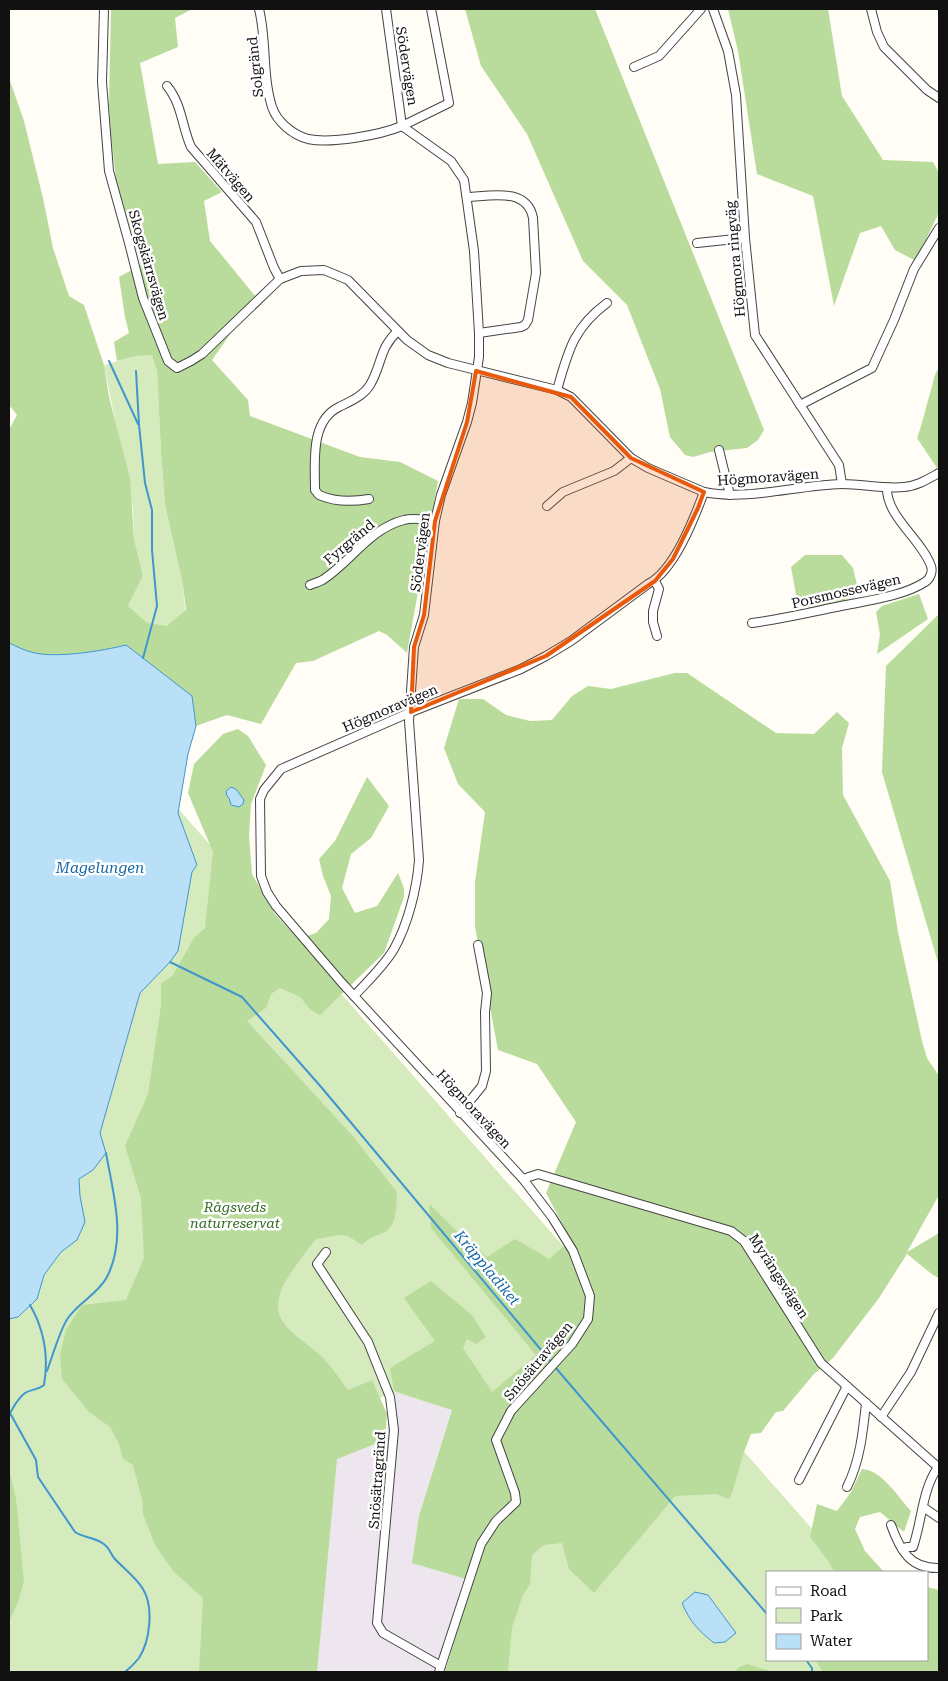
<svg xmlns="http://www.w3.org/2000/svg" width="948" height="1681" font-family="'Roboto Serif',serif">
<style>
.industrial{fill:#eee6ef}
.green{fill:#d5ebbd}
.forest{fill:#b9dc9c}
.water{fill:#b9e0f7;stroke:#3f96cf}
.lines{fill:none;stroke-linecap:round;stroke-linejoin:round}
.stream{stroke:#3f96cf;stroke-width:2}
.street-casing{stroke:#444;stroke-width:10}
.street{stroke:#fff;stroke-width:8}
.marked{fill:#e8590c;fill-opacity:0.2;stroke:#e8590c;stroke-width:4;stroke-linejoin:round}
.labels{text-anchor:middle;stroke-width:5;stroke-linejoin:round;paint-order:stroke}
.street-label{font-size:14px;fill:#111;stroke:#fff}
.park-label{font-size:14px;font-style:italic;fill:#2f6b1f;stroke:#fff}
.water-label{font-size:15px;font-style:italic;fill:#1768a6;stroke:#fff}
</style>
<rect width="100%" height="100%" fill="#fffdf5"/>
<polygon class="industrial" points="394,1391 452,1409 419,1516 412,1563 464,1578 435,1672 317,1672 337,1458 385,1440"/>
<g class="green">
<polygon points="152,354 157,371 161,452 165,505 183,585 192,696 126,645 128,606 143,576 134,539 133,509 104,365 136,356"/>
<polygon points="168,797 850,1572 767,1572 767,1660 927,1660 938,1672 445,1672 473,1581 412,1563 419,1516 452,1410 394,1392 343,1413 357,1451 337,1459 317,1672 9,1672 9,903"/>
</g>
<g class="forest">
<path d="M111,9H192L175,18L178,47L140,63L158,164L195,162L222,192L204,201L210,241L256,297L212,360L248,400L250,416L360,457L400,462L438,481L407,653L387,635L379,631L313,661L296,663L261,724L227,715L196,726L192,696L126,645C102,651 54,659 31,652C23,650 16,646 9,643V430L17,415L11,407L9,408V78L24,121L43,198L53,248L69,296L84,305L104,365L109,397L130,478L134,539L143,576L128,606L147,623L167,626L186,610L183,585L165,505L161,452L157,371L152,355L136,356L117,361L114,342L129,333L125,317L119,277L141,265L116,179L111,136L109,104Z"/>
<polygon points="465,9 595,9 764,430 758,440 747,448 710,452 693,457 685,455 670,437 660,389 627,305 583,261 527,134 481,66"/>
<polygon points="728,9 828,9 842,96 883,160 933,162 939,173 939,212 916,261 895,250 881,226 860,233 834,306 813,196 757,174 738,51"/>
<path d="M939,368V466L937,468L917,438C923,422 926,406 931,390C934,382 933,375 939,368Z"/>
<polygon points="805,555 842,555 853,568 858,589 846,600 814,612 797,600 791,567"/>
<polygon points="919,594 928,619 877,654 880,634 876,612 882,606"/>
<polygon points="939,614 939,966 882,772 886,666"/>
<polygon points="675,673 687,673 776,733 814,734 837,712 849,723 842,748 843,795 890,881 898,932 922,1041 927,1058 939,1076 939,1195 907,1252 939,1233 939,1278 933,1275 907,1254 879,1298 833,1358 814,1374 783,1411 776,1412 761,1433 751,1434 744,1452 732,1493 729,1499 716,1494 675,1496 594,1593 569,1569 562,1543 544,1545 532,1555 530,1584 523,1595 512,1627 508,1672 445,1672 473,1581 412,1563 419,1516 452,1410 394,1391 390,1368 435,1341 404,1298 431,1281 472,1315 486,1337 476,1344 467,1339 463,1348 492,1392 536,1355 431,1228 429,1204 464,1238 487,1257 515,1239 549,1259 571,1240 546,1193 576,1122 537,1064 498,1050 475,927 475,882 485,812 458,784 444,748 459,699 483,699 506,715 530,721 552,720 572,696 588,686 611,689"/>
<path d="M238,729L248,736L266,765L251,804L249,836L252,874L275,914L298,939L316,933L329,919L331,896L323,876L319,859L335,841L367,777L389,806L371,838L351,854L342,888L355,913L377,906L398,873L404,888V897L384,953L320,1015L311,1010L300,997L280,988L271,994L266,1008L247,1021L351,1134L397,1192C396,1206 398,1226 383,1233C372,1238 373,1235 362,1245L348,1236L340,1235L316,1239C304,1255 283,1279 279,1298C272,1325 303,1339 319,1354C330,1364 339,1378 348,1390L372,1380L387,1414L385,1440L337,1459L317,1672H199L203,1598L173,1571L155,1545L143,1514L142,1499L133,1465L123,1459L119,1444L110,1427L88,1411L62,1379L60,1355L66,1330L82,1305L126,1300L144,1258L141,1198L125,1146L148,1094L161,1005V984L173,975L194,938L205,928L213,852L188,793L194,764L223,734Z"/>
<polygon points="9,1468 16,1499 24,1581 18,1602 9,1622"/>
<path d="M862,1469C882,1470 898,1497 911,1511L904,1532L880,1512L860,1517L855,1529L865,1551L884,1572H834L829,1562L810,1537L817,1504L837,1511L851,1492Z"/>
<polygon points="927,1587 939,1590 939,1672 823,1672 815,1660 927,1660"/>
<polygon points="747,1664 770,1671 770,1672 735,1672 739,1667"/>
</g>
<g class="water">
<path d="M9,643C16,646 23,650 31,652C54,659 102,651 126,645L192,696L196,726L188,754L178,813L197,865L192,872L178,951L170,962L140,993L100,1133L106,1153L93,1170L79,1179L80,1196L85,1222L77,1240L61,1252L44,1275L37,1299L18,1317L9,1319Z"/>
<polygon points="231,787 236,789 244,800 243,804 239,807 231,805 229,798 227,796 226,791"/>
<path d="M695,1592L708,1595L736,1633L725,1642L714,1643C698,1630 690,1622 682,1603Z"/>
</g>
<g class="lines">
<g class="stream">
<polyline points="109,361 138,424"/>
<polyline points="136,371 139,425 145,483 152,510 152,550 157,606 143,658"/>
<polyline points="170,962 242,997 322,1088 552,1363"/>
<path d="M30,1305C45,1331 49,1356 44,1385C38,1390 31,1389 25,1393C18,1398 14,1406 10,1413L36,1460L38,1477L75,1532C85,1539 95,1536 105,1545C109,1548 111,1554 114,1558C123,1568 136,1577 143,1589C154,1607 150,1641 139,1658C135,1663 130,1668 125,1672"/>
<polyline points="555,1367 767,1614"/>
<path d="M47,1371C52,1358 60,1329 68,1318C79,1302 98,1294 107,1277C127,1238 113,1193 106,1153"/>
<polyline points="806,1660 812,1668 812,1672"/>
</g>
<g class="street-casing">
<g id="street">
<polyline points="104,9 102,82 109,171 129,243 143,298 168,361 177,368 191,361 202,354 280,279 301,271 324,270 348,280 407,340 428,355 448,363 557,390 571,397 631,458 648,468 704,492"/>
<path d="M259,9C267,41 262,75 272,107C277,122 293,135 308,139C331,144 380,135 402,126L451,161L464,180L474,251L479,333V357L472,403L467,422L441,495L435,521L424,615L414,647L409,721L419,860C417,888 408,924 394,949C384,966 368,981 354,996"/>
<polyline points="386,9 402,126 449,103 431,9"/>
<polyline points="713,9 728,51 736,95 745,238 755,335 839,465 842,484"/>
<polyline points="871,9 877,32 884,47 927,90 939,98"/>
<polyline points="634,67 659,56 701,9"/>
<path d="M167,86C182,104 182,127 191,147L256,222L274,268L280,279"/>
<path d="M468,197C490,196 527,187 533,218L536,273L528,320L525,325L521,327L479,333"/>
<polyline points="697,243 745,238"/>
<path d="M557,390C568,352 573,328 607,303"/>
<polyline points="800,405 872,368 894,320 914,269 939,228"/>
<polyline points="719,450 730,495"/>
<path d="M369,499C352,502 335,502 319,495L315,490C315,462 310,421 339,407C351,401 363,396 370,385C382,365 379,348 398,331"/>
<polyline points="547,506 563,492 614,471 631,458"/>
<polyline points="655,581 659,589 653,611 653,622 657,636"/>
<path d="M310,585C314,583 320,582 324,579C351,561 371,528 404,520C414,517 425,520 435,521"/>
<path d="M752,623C782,619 811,612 841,606C866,601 904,596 925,582C930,579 933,572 931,566C922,540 886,516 887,488"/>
<polyline points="460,1113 482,1086 486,1071 485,1012 487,993 478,945"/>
<polyline points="523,1179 538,1174 731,1231 744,1241 821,1363 939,1468"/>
<polyline points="326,1252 317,1264 368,1342 390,1397 394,1430 377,1623 383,1633 441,1666"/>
<polyline points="881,1417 911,1372 939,1313"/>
<polyline points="799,1480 847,1386"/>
<path d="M847,1487C860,1461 863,1432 866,1403"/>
<polyline points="923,1507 939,1518"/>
<path d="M891,1525C900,1550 910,1569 939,1568"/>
<path d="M902,1549L907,1547H913C922,1521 922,1490 938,1467"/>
<path d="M439,1672L481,1544L496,1521L516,1502L515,1493L496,1440L511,1411L572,1344L588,1319L590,1296L573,1251L552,1217L523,1179L342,983L276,906L267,892L261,876L260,799L264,790L281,769L411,712L521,669L546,656L571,641L648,584C674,571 694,519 704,492C749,501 796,485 842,484C863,484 883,489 904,487C917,486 928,479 939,473"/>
</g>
</g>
<use href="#street" class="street"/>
</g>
<path class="marked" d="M476,371L571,397L631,458L704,492L698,508L673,559L655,581L546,656L411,712L414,647L424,615L435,521L467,422Z"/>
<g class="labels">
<g class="street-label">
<text transform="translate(407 66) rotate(81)" y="5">Södervägen</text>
<text transform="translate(255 67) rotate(-96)" y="5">Solgränd</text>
<text transform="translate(231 175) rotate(49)" y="5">Mätvägen</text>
<text transform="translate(735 259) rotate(-95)" y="5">Högmora ringväg</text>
<text transform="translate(149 265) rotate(74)" y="5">Skogskärrsvägen</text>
<text transform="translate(768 477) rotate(-4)" y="5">Högmoravägen</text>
<text transform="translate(349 542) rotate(-40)" y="5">Fyrgränd</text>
<text transform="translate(420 552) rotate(-83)" y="5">Södervägen</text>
<text transform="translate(846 591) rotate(-13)" y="5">Porsmossevägen</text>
<text transform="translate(390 708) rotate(-23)" y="5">Högmoravägen</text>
<text transform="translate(474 1109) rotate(47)" y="5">Högmoravägen</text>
<text transform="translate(779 1276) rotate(57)" y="5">Myrängsvägen</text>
<text transform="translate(538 1361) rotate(-50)" y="5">Snösätravägen</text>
<text transform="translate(377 1480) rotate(-86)" y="5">Snösätragränd</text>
</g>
<g class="park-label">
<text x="235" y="1212">Rågsveds<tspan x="235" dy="16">naturreservat</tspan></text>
</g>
<g class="water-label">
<text x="100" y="873">Magelungen</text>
<text transform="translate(487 1268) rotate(50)" y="5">Kräppladiket</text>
</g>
</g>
<rect width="948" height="1681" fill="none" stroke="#111111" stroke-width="20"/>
<rect x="766" y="1571" width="162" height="90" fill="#ffffff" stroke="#a0a0a0"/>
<rect x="776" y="1587" width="25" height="8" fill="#ffffff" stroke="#a0a0a0"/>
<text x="810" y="1596" font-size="15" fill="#111111">Road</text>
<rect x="776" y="1608" width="25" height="15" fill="#d5ebbd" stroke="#a0a0a0"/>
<text x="810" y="1621" font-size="15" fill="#111111">Park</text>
<rect x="776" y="1634" width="25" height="15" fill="#b9e0f7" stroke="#a0a0a0"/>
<text x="810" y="1646" font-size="15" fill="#111111">Water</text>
</svg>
